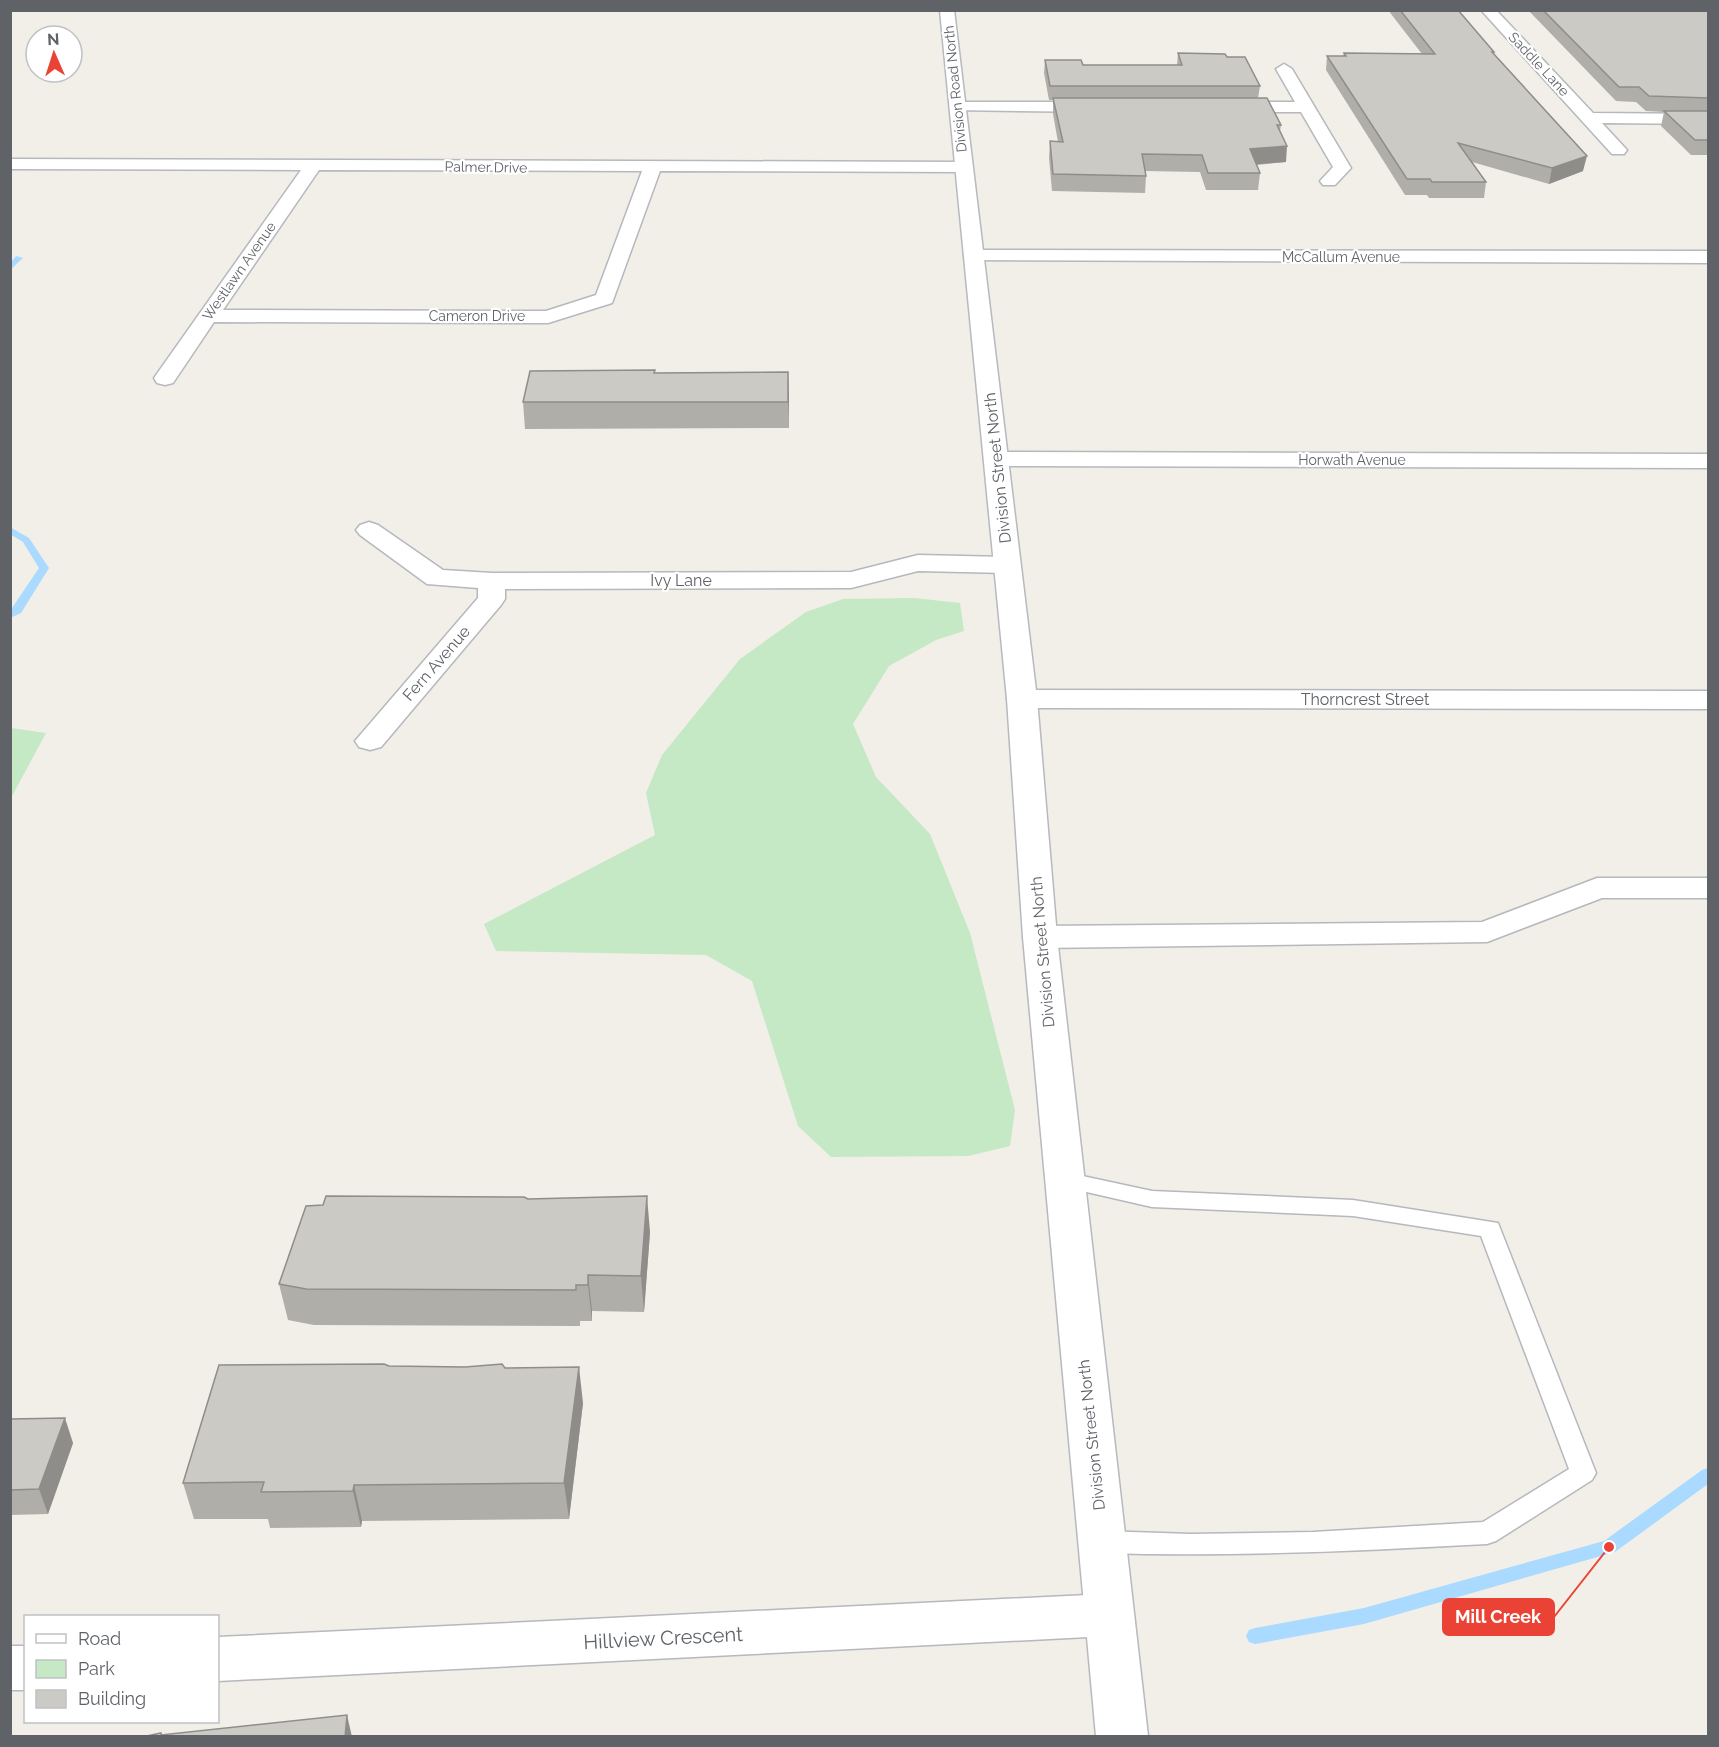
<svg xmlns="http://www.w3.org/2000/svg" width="1719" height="1747" font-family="Raleway,sans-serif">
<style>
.green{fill:#c5e8c5}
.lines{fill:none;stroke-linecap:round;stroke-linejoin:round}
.stream{fill:#aadaff;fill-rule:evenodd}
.service-casing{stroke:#b5b8bc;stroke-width:3}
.minor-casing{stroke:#b5b8bc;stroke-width:3}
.secondary-casing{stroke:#b6babf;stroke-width:3}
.service{fill:#fff;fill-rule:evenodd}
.minor{fill:#fff;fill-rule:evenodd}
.secondary{fill:#fff;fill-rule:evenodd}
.wall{fill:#afaea9}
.shaded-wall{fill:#8f8d8a}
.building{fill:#cccac5;stroke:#8f8d8a;stroke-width:1.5}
.labels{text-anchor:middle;stroke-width:4.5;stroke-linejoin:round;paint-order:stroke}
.far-street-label{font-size:14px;fill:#5f6368;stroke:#fff}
.street-label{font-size:16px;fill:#5f6368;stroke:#fff}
.near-street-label{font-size:20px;fill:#5f6368;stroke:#fff}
.leader{fill:none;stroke:#ea4335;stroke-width:2}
.callout-dot{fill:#ea4335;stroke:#fff;stroke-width:2}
.callout{fill:#ea4335;stroke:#ea4335;stroke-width:2}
.callout-label{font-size:18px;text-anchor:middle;font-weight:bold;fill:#fff}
</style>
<rect width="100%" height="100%" fill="#f1efe8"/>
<g class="green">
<polygon points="914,598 960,603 964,631 936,640 889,666 853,724 876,777 930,834 970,933 1015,1110 1010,1146 968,1156 831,1157 798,1126 752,981 706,955 496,951 484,924 655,835 646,793 662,755 740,659 806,612 843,599"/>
<polygon points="11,728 46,733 11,798 10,728"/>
</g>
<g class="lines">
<g class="stream">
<polygon points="16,256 23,258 10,270 10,263"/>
<polygon points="10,527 29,538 49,568 21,613 10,618 10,611 39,568 23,542 10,534"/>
<polygon points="1708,1468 1708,1484 1615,1552 1364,1624 1255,1644 1249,1642 1246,1636 1249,1630 1255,1628 1364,1608 1604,1541 1702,1470"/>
</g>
<g class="service-casing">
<path id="service" d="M1064,1172L1152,1191L1353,1200L1498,1223L1596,1473L1592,1480L1496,1541L1487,1544C1358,1551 1231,1557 1102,1553L1093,1550L1089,1542L1093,1534L1102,1531L1191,1534L1313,1532L1483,1522L1569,1469L1481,1236L1353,1216L1152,1207L1056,1185L1053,1180L1056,1175Z"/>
</g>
<g class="minor-casing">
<g id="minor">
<polygon points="1481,10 1496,10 1593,113 1708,114 1708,124 1602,123 1627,150 1624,154 1612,154"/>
<polygon points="1284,64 1292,69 1351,168 1335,185 1323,185 1320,181 1333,167 1301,112 1227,112 1219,107 1227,102 1295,102 1276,69"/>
<polygon points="958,102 1097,102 1105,107 1097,112 952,110 950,107"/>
<path d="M10,159L962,162L968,163L971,167L968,171L962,172L660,171L612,303L548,323L214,322L173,383L165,385L157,383L154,378L301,170L10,169ZM319,170L642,171L596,295L546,311L223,310Z"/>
<polygon points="974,250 1708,251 1708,263 967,260 964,256 967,252"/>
<polygon points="996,452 1708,454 1708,468 996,466 988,464 984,459 988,454"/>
<polygon points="369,522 378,525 443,570 492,573 851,572 918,555 1007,557 1016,559 1020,565 1016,571 1007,573 918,571 851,588 505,589 505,599 501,605 381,747 370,750 359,747 355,741 478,598 478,588 427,584 360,535 356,530 360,525"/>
<polygon points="1022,690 1708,691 1708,709 1022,708 1012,705 1007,699 1012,693"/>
<polygon points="1597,878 1708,878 1708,898 1602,898 1487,942 1040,948 1028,944 1023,937 1028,930 1040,926 1482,922"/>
<polygon points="1108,1594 1125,1600 1133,1615 1125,1630 1108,1636 218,1681 218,1637"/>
<rect x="10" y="1646" width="16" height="44"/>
</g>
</g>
<g class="secondary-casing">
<polygon id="secondary" points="940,10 954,10 1037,699 1057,937 1148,1736 1096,1736 1023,937 1007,699"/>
</g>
<use href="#service" class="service"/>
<use href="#minor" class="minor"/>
<use href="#secondary" class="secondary"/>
</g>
<g class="wall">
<polygon points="1388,10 1458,10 1494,52 1494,54 1583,171 1549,184 1472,162 1486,182 1484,198 1429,198 1427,195 1405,195 1326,70 1327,56 1343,56 1344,53 1422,54"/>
<polygon points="1528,10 1708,10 1708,155 1691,155 1661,126 1664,112 1646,111 1636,102 1616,101"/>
<polygon points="1178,53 1227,57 1260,86 1258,98 1281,125 1280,131 1286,162 1256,165 1260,173 1258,190 1206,190 1200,172 1145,171 1146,176 1145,193 1052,191 1049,158 1050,141 1058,142 1053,114 1053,100 1049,100 1044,73 1045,60 1083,65 1177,65"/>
<polygon points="655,370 655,373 788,372 789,428 525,429 523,402"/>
<polygon points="528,1199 650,1232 644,1312 592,1311 592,1321 580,1321 580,1326 314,1325 288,1320 279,1284"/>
<polygon points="389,1366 505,1368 583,1403 569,1519 362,1521 361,1527 270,1528 268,1519 194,1519 183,1483"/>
<polygon points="10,1419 73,1443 48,1514 10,1515"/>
</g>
<g class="shaded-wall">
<polygon points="1287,146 1286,162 1248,165 1250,149"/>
<polygon points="1587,156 1583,171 1549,184 1552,168"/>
<polygon points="788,372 789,398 789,428 788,402"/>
<polygon points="647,1196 650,1232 644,1312 641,1276"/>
<polygon points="588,1275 592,1311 592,1321 588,1285"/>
<polygon points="579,1367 583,1403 569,1519 564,1483"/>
<polygon points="65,1418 73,1443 48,1514 39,1489"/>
<polygon points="354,1485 362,1521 361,1527 353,1491"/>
<polygon points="347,1715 352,1737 345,1737"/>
</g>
<g class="building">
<polygon points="1400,10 1458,10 1494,52 1492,52 1587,156 1552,168 1458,143 1486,182 1432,182 1430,179 1407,179 1327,56 1346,56 1344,53 1435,54"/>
<polygon points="1543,10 1708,10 1708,98 1649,96 1639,87 1619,87"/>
<polygon points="1178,53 1225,54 1227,57 1245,57 1260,86 1050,86 1045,60 1081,60 1083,65 1182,65"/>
<polygon points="1053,98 1267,98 1281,125 1277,125 1287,146 1250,149 1260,173 1208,173 1202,155 1142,154 1146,176 1053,174 1050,141 1063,142"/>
<polygon points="1664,111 1708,111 1708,140 1695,140"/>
<polygon points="655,370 654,373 788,372 788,402 523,402 530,371"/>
<polygon points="326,1196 524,1197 528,1199 647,1196 641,1276 588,1275 588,1285 576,1285 576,1290 306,1289 279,1284 306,1206 323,1205"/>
<polygon points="384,1364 389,1366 465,1367 502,1364 505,1368 579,1367 564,1483 354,1485 353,1491 261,1492 264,1482 183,1483 219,1365"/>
<polygon points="65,1418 39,1489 10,1490 10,1419"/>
<polygon points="347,1715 345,1737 142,1737 161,1733 161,1735"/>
</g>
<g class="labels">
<g class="far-street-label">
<text transform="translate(1539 64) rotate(47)" y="5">Saddle Lane</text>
<text transform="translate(955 89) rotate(-96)" y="5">Division Road North</text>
<text transform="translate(486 167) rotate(1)" y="5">Palmer Drive</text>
<text x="1341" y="262">McCallum Avenue</text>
<text transform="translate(239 271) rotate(-55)" y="5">Westlawn Avenue</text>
<text x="477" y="321">Cameron Drive</text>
<text x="1352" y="465">Horwath Avenue</text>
</g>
<g class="street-label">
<text transform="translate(997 468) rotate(-96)" y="6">Division Street North</text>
<text x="681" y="586">Ivy Lane</text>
<text transform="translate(436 663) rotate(-49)" y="6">Fern Avenue</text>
<text x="1365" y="705">Thorncrest Street</text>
<text transform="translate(1042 952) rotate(-95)" y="6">Division Street North</text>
<text transform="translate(1091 1435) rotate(-96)" y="6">Division Street North</text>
</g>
<g class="near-street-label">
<text transform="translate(663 1638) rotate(-3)" y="7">Hillview Crescent</text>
</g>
</g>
<path class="leader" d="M1609 1547L1554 1617"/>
<circle class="callout-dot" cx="1609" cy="1547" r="6"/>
<rect class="callout" x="1443" y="1599" width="111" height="36" rx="6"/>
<g class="callout-label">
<text x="1498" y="1623">Mill Creek</text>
</g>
<rect width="1719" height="1747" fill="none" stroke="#5f6368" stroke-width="24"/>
<rect x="24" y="1615" width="195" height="108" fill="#ffffff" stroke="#bfc1c3" stroke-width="1.5"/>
<rect x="36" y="1634" width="30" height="9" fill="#ffffff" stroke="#bfc1c3" stroke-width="1.5"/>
<text x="78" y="1645" font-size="18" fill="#5f6368">Road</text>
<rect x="36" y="1660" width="30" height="18" fill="#c5e8c5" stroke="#bfc1c3" stroke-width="1.5"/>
<text x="78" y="1675" font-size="18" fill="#5f6368">Park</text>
<rect x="36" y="1690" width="30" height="18" fill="#cccac5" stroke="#bfc1c3" stroke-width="1.5"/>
<text x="78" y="1705" font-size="18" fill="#5f6368">Building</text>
<g transform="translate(54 54) rotate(357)"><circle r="28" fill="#ffffff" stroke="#bfc1c3" stroke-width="1.5"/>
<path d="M0-4.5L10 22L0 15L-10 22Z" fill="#ea4335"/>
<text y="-9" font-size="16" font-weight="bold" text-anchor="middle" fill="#5f6368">N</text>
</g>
</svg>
